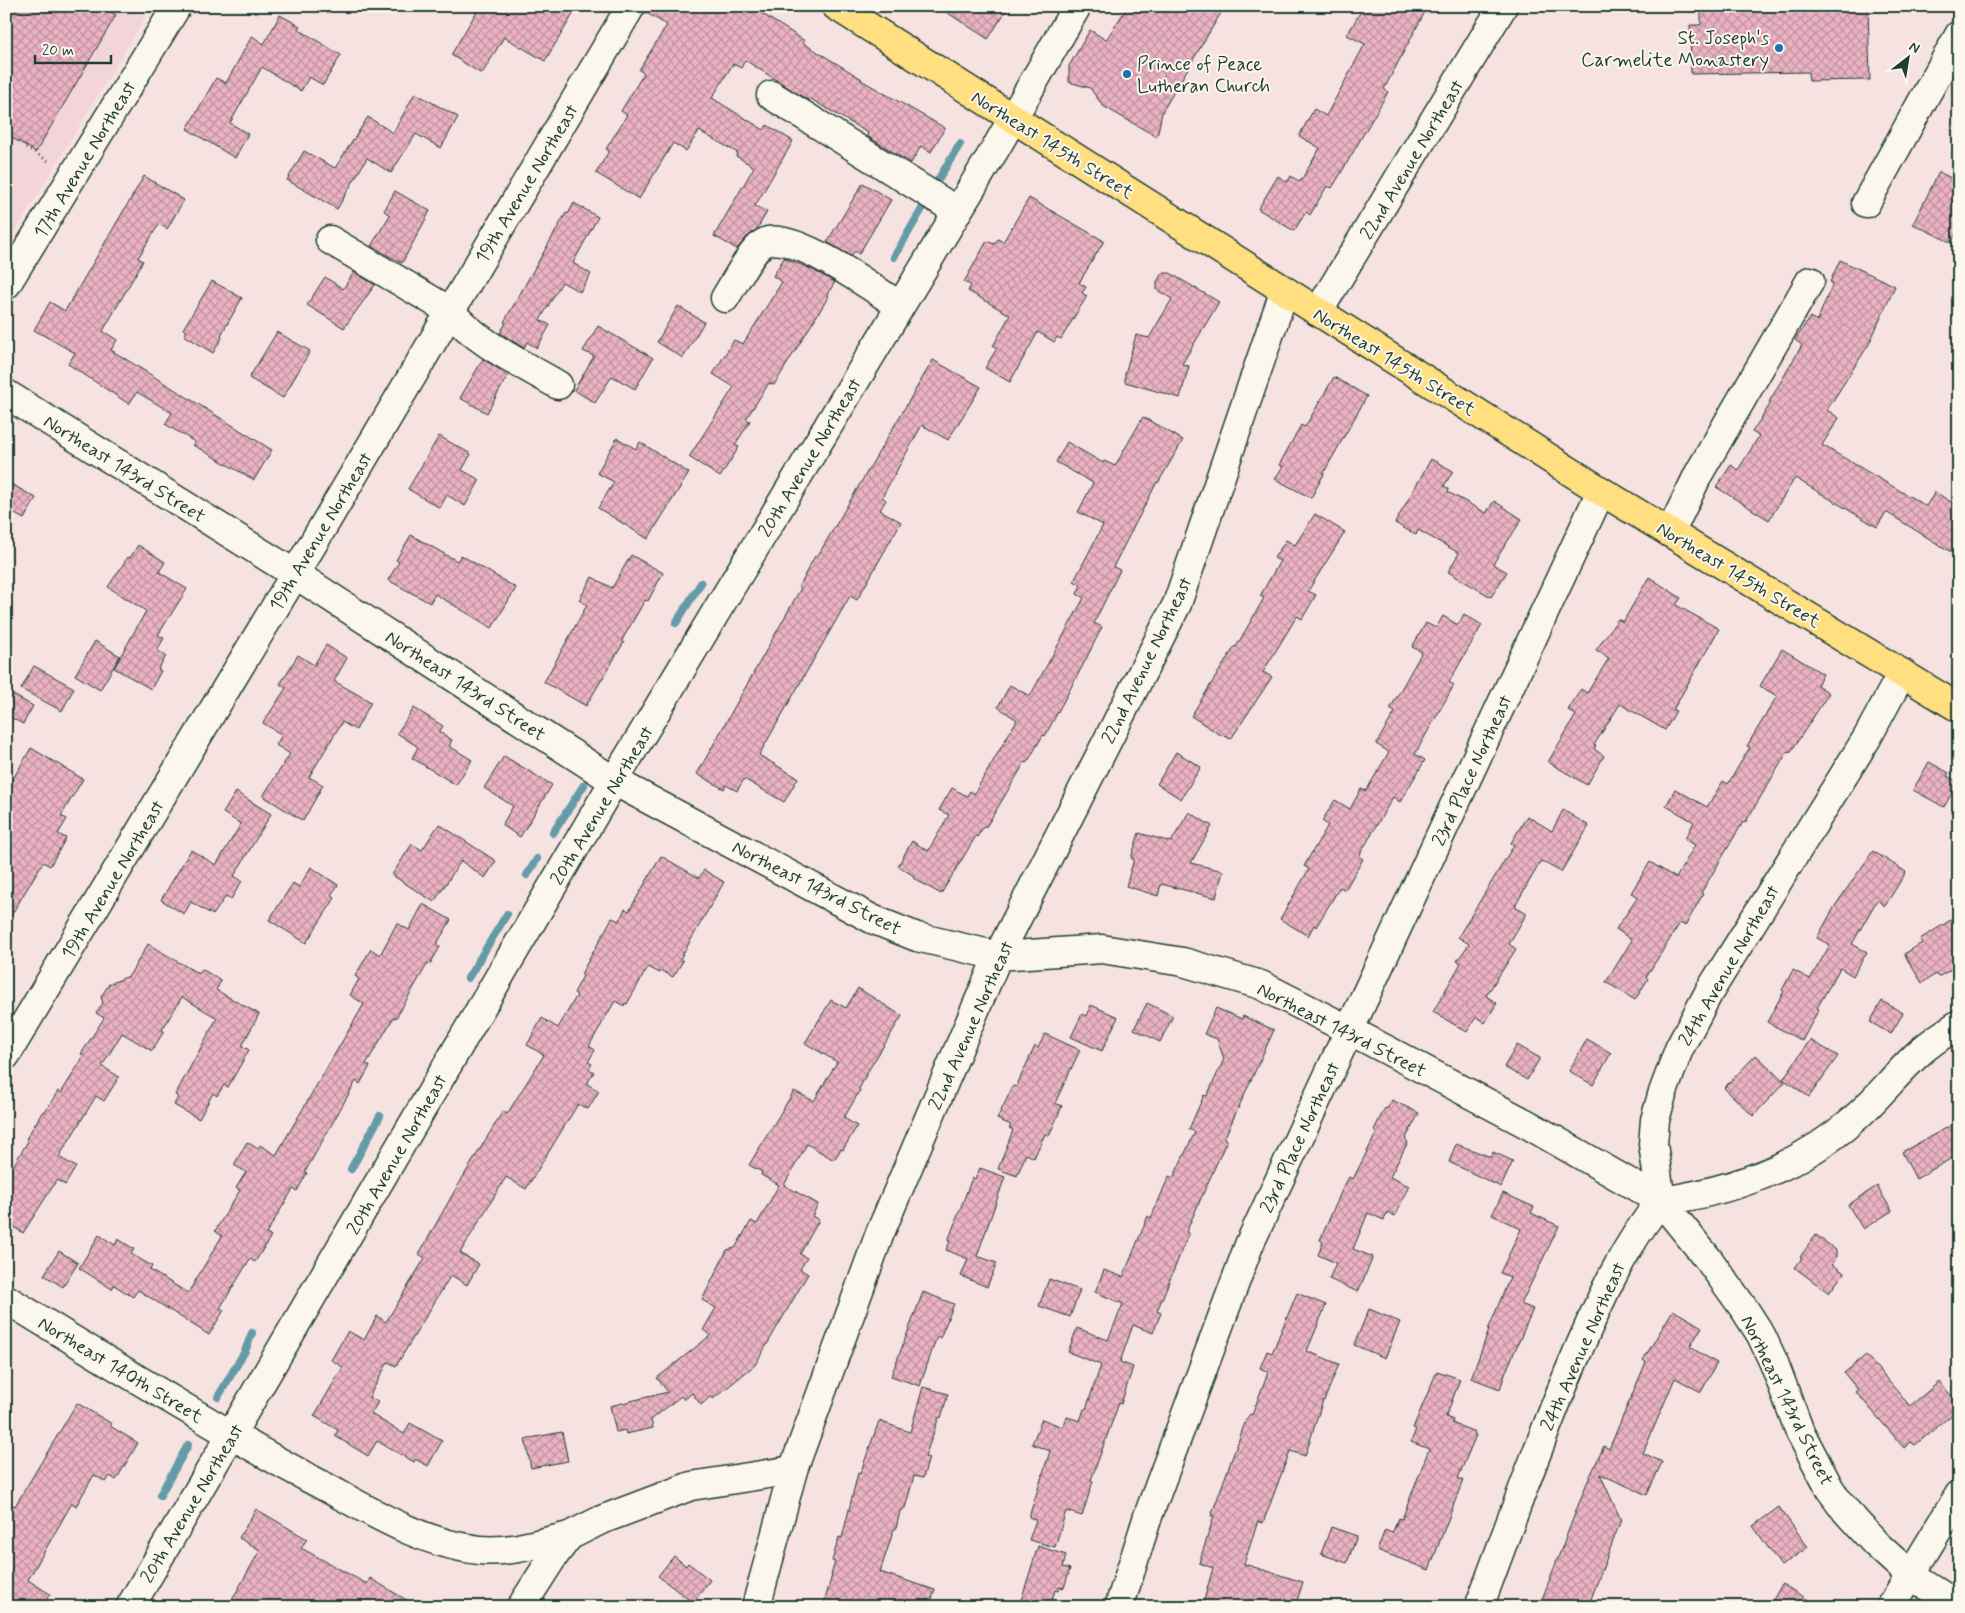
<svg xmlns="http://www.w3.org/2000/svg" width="1965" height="1613" font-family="Mynerve,sans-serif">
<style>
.built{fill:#f3d4d8}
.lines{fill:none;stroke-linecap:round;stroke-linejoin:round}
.stream{stroke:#649ba7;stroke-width:8}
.building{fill:url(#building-cross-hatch);stroke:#1f3d34}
.minor-casing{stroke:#1f3d34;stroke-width:31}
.major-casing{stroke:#1f3d34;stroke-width:31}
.path{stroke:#1f3d34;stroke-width:3;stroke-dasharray:1 4;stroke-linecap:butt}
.minor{stroke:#fbf7ec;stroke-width:28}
.major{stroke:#ffdf80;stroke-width:28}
.poi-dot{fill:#1f6fb2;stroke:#fbf7ec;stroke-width:2}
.labels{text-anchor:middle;stroke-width:4;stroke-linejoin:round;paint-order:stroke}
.poi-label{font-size:19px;fill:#1f3d34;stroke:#fbf7ec;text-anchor:end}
.street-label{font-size:19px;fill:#1f3d34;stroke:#fbf7ec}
</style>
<defs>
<pattern id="building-cross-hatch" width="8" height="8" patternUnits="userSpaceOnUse" patternTransform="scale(1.25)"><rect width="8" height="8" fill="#ebb2c4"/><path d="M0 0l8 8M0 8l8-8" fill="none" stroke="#be92a0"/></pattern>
</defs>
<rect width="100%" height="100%" fill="#f6e2e0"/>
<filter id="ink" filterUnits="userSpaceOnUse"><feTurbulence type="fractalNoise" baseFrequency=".02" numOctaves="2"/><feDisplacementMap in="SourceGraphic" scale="10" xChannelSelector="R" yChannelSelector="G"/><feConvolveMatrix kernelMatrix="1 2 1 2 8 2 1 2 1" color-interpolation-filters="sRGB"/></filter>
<g filter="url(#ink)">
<polygon class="built" points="6,6 152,6 6,246"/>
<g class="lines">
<g class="stream">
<polyline points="936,183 960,144"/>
<polyline points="894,257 922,209"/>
<polyline points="676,623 701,583"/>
<polyline points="553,833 584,785"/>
<polyline points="527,875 537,859"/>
<polyline points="468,978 507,914"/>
<polyline points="351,1169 380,1116"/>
<polyline points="218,1397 245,1351 252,1333"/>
<polyline points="160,1495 188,1445"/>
</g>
</g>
<g class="building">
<polygon points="6,6 102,6 116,15 36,152 6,134"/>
<polygon points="480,6 578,6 545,61 504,37 482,74 451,55"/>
<polygon points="647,6 750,6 805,41 803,43 862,79 861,80 945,128 931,152 921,146 911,163 867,136 868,133 811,99 809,101 745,60 741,68 733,64 712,98 764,130 767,125 793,141 755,206 767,212 757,229 746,238 737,249 714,236 754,167 736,156 738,153 699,131 686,151 673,143 639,199 596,173 609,151 606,149 627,115 621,111 644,73 639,70 667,25 645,12"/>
<polygon points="937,6 1009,6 988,39"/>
<polygon points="1128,6 1225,6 1162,112 1157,137 1103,106 1090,88 1069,82 1069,66 1090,30 1106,40"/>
<polygon points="1364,6 1428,6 1384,89 1388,92 1341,173 1332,188 1327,186 1310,215 1306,212 1294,231 1258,209 1278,176 1287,182 1291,176 1300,182 1320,148 1299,136 1314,109 1326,116 1365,44 1347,35"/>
<polygon points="1701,6 1868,6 1870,80 1809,81 1808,72 1691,74 1690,25 1701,25"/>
<polygon points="280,15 300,26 298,29 341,55 323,85 309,77 301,91 262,67 230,123 248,134 235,158 187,129 216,78 226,83 252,36 264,44"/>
<polygon points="415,93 458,117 441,148 416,134 391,173 367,158 337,209 287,180 304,151 335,168 368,117 393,133"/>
<polygon points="1939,172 1959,182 1959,228 1952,243 1913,224"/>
<polygon points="144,176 184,200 167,229 159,224 138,258 143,261 103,331 117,340 111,350 272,450 254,480 193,445 195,442 165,424 172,413 137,392 129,404 68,364 75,353 34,330 50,302 65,311"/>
<polygon points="863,183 891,200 859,254 855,251 851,256 827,242"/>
<polygon points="395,191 430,211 402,263 371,246 390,215 384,211"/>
<polygon points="1029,198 1104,241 1079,283 1086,287 1082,293 1087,296 1061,339 1057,337 1054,342 1038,332 1010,382 985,368 997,348 993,346 1010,315 968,291 971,285 964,282 987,241 994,244 998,239 1003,242"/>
<polygon points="574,203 598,217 573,263 591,274 580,292 562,282 540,320 550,325 537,348 527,342 524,348 500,333 506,323 504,322 566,213 568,214"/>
<polygon points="784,258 809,268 835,282 827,295 829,296 774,385 769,383 746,419 750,421 735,445 739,447 720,477 689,457 734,387 713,374 734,340 743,344 782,282 773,276"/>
<polygon points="1840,260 1895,286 1869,344 1827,410 1839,418 1822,445 1926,506 1935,492 1959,507 1959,557 1886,512 1877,527 1795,478 1769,520 1716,487 1731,465 1738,470 1759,436 1752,432 1771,403 1769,402 1802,345 1795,340 1810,317 1817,321 1833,283 1830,282"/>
<polygon points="354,272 375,285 344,328 307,305 325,277 343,289"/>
<polygon points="1162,273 1170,273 1219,302 1182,364 1189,366 1180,398 1125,382 1125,374 1136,335 1149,338 1172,299 1157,290 1157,282"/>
<polygon points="212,281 242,298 221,335 222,338 213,353 184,335 187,331 183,329"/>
<polygon points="678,306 704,322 683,358 657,342"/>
<polygon points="598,326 653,358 635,389 612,376 595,403 574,390 594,356 583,351"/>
<polygon points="277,332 310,351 283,398 249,378"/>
<polygon points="483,359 508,375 487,413 460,398"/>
<polygon points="933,360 981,387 948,440 922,425 882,497 886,500 880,510 901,522 857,600 850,596 759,755 798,778 784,802 744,779 737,791 726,785 724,789 697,774 801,588 799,586 805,577 804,576 815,556 817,557"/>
<polygon points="1334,377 1367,396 1323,474 1324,474 1311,498 1275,479 1283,466 1279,465 1301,425 1305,427"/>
<polygon points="1143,417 1183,440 1158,483 1157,482 1113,567 1120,570 1094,623 1102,627 1083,665 1045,736 1043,735 1027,763 1025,762 986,827 984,826 977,837 976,836 941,894 913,878 914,876 898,866 912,841 928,851 949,815 939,810 952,788 967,796 970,791 974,794 1017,720 998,707 1010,685 1030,696 1084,598 1077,594 1081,585 1074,581 1103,525 1078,512 1093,483 1056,462 1067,442 1103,463 1104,461 1115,466"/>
<polygon points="439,436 471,454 462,470 480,480 465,506 447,495 440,508 408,489"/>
<polygon points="617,438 636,449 640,442 689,473 648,539 598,508 614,482 597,473"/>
<polygon points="1431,459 1453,471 1444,486 1449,489 1448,492 1486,513 1494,501 1522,519 1493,564 1507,572 1491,597 1448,572 1459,553 1418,530 1416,535 1395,523"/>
<polygon points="6,481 36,498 24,519 6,509"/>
<polygon points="1315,514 1345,532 1308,591 1316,595 1302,619 1297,616 1263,672 1272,677 1231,739 1219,734 1191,716 1235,646 1236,647 1264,598 1260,596 1280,561 1274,558 1286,540 1295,545"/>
<polygon points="411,535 457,561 461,555 516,588 492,628 435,594 430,603 388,580 399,562 396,560"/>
<polygon points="138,545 165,562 159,572 187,589 158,635 164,638 157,650 166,656 158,669 161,671 151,689 114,668 146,611 108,587 128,557 130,558"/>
<polygon points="631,555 663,573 648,601 645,600 622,640 624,642 586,706 544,682 587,605 579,600 592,577 612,588"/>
<polygon points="1649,577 1681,598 1676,605 1719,629 1673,710 1676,711 1665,730 1620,704 1594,745 1596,746 1594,749 1604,756 1587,785 1548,762 1576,715 1568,710 1581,689 1587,693 1609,658 1596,650 1618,619 1623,622"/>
<polygon points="1464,614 1482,625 1449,682 1454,685 1415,754 1425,760 1400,802 1393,797 1359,856 1363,859 1345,890 1340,887 1316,927 1314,925 1308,936 1280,919 1309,869 1304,866 1328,825 1322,821 1335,800 1350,809 1361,789 1366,791 1389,752 1376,744 1395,712 1390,709 1422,652 1412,647 1426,623 1436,628 1443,616 1458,625"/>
<polygon points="95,641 120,656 100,690 75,675"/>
<polygon points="326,645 347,658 334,681 371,702 356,730 342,722 309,777 323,785 303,821 263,796 290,754 276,745 282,735 263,723 286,688 280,684 298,655 314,665"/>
<polygon points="1782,649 1823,674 1817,685 1829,693 1790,753 1788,751 1745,823 1743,822 1701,893 1703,894 1685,926 1680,923 1646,977 1648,979 1635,1000 1606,982 1632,940 1616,929 1638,897 1631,893 1650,862 1676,878 1695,845 1685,839 1694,822 1666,806 1675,789 1707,807 1723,781 1728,784 1750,747 1747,746 1777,696 1760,686"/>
<polygon points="34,666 74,688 62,711 21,689"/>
<polygon points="6,691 33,706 23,724 6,715"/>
<polygon points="414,708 443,726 439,732 452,740 449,746 472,760 456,785 412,758 418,747 397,733"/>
<polygon points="31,748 83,779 61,816 67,819 58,834 66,838 50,866 43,862 6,924 6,791"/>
<polygon points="1176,752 1201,767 1181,799 1157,784"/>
<polygon points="504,756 552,785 520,837 502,825 513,806 484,788"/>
<polygon points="1929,762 1949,773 1947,776 1958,782 1944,807 1913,790"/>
<polygon points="236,792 271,814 234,876 242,881 231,899 226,896 213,915 191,902 184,914 161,900 191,850 216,865 241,824 223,813"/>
<polygon points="1563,810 1589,826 1561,872 1541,861 1515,906 1527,913 1509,944 1516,949 1486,996 1497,1003 1485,1023 1476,1017 1467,1032 1433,1012 1461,963 1457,961 1469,944 1458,937 1514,845 1511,843 1527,816 1552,831"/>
<polygon points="1189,812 1212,826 1191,863 1223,871 1216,898 1161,884 1158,896 1126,886 1134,859 1131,858 1139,833 1171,842"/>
<polygon points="439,824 496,861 485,878 461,861 434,902 392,875 412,844 422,850"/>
<polygon points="1873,851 1906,872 1885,906 1877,900 1852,944 1867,952 1853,976 1840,968 1817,1008 1819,1009 1802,1041 1767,1022 1784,991 1782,990 1793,970 1810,979 1830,945 1817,938 1835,906"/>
<polygon points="661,856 699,878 704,870 724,882 680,959 683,961 673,977 662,971 660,973 648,967 627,1004 625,1003 624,1006 615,1001 589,1046 595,1050 588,1062 592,1064 589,1069 594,1072 587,1084 599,1091 588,1109 578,1104 526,1189 506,1177 460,1253 479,1264 467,1285 451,1275 396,1366 388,1362 369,1397 378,1402 371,1414 404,1434 410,1423 442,1441 428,1466 415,1459 414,1462 377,1441 368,1456 335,1436 338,1430 314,1416 343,1367 331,1360 348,1331 364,1340 377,1316 386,1322 425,1258 419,1254 454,1192 503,1111 507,1114 544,1055 527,1045 542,1018 558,1028 577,995 574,993 583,976 581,974 612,918 619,921 625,909 629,911"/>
<polygon points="311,867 338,885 331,895 335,898 306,943 269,920 293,883 299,887"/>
<polygon points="423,904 451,920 436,945 440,947 430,964 428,963 396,1018 394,1017 366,1064 370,1066 360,1084 356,1081 305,1172 307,1173 297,1191 293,1189 266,1234 271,1236 255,1262 250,1259 220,1308 224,1310 209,1335 138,1290 133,1297 114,1285 112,1289 79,1268 99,1235 115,1245 118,1239 134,1249 131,1254 152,1266 150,1270 188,1293 222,1236 215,1231 240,1190 236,1188 246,1172 234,1165 247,1142 258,1149 260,1145 276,1155 364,1004 350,995 359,979 355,976 371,949 380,955 397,923 409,930"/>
<polygon points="1959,915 1959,965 1938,977 1936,974 1922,983 1904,954 1922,943 1920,939"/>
<polygon points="148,944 199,974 202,969 221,981 216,990 259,1014 242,1046 249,1050 228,1087 224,1085 217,1096 213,1093 199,1119 174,1105 178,1097 175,1095 217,1018 182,997 162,1030 164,1031 152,1051 122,1033 102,1066 119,1077 104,1101 96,1096 59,1157 76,1167 65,1185 57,1180 23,1233 6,1222 6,1178 28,1141 26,1139 43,1111 45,1112 58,1091 61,1093 84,1056 81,1054 104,1018 96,1013 103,1003 101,997 109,984 129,976"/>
<polygon points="858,988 902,1016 868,1071 859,1089 860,1090 844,1118 857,1126 843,1150 841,1149 834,1160 807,1144 784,1185 818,1204 812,1216 819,1220 800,1254 807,1258 800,1269 808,1274 755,1365 713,1399 711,1396 701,1405 692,1393 684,1400 681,1396 651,1420 653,1428 626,1434 625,1430 616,1432 610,1406 668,1392 657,1378 711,1335 703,1330 716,1308 702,1300 727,1250 735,1248 751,1221 757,1224 779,1185 761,1175 762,1172 749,1165 794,1091 814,1101 837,1062 805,1043 831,1000 846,1008"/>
<polygon points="1882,1001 1903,1013 1891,1034 1870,1022"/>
<polygon points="1147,1003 1173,1016 1160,1042 1134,1029"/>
<polygon points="1091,1005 1118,1017 1102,1051 1071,1037 1082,1014 1086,1016"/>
<polygon points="1216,1008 1242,1019 1243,1016 1274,1030 1224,1139 1227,1140 1186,1232 1189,1233 1157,1311 1161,1313 1153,1333 1133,1325 1120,1362 1133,1367 1121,1404 1119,1403 1091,1480 1093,1481 1082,1516 1066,1511 1055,1547 1029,1540 1036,1520 1029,1517 1050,1451 1032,1444 1042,1419 1063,1427 1067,1417 1080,1421 1084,1409 1086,1409 1101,1365 1068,1352 1077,1328 1108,1340 1123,1304 1095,1292 1104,1270 1123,1277 1148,1216 1151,1218 1169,1176 1173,1178 1195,1132 1189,1129 1204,1095 1207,1096 1224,1059 1217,1039 1204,1034"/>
<polygon points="1045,1034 1080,1050 1055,1103 1062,1106 1049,1136 1045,1134 1034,1158 1026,1154 1017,1176 998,1169 1013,1130 1009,1128 1011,1125 997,1119 1013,1086 1016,1087 1035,1046 1038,1048"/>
<polygon points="1587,1039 1611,1053 1593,1085 1569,1071"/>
<polygon points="1810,1040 1838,1056 1809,1097 1783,1079"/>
<polygon points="1517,1045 1540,1058 1527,1080 1504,1067"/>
<polygon points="1756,1055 1785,1082 1753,1116 1724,1088"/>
<polygon points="1392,1100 1419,1113 1405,1140 1408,1142 1390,1177 1409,1186 1395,1216 1387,1212 1384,1220 1368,1213 1353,1249 1373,1257 1358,1292 1329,1279 1336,1263 1318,1255 1323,1242 1320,1240 1342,1190 1349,1177 1353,1179 1377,1132 1374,1130 1385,1108 1387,1109"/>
<polygon points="1959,1121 1959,1154 1916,1179 1902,1152"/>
<polygon points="1456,1144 1491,1157 1493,1152 1513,1161 1501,1187 1449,1162"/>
<polygon points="980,1168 1005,1177 977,1256 997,1263 987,1287 961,1276 968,1259 946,1250 950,1242 948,1241 972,1178 975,1179"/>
<polygon points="1877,1186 1892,1211 1863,1229 1848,1205"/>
<polygon points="1503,1193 1534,1207 1531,1213 1559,1226 1521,1304 1533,1309 1507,1369 1500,1389 1471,1378 1489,1330 1488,1330 1510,1277 1500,1273 1521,1229 1492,1215"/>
<polygon points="1816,1235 1836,1250 1836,1258 1832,1264 1844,1273 1829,1293 1795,1268 1802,1258 1800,1257"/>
<polygon points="59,1251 78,1263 63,1287 44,1275"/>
<polygon points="1049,1279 1080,1290 1070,1317 1039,1306"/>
<polygon points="923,1292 954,1304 940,1338 937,1336 920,1386 891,1376"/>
<polygon points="1297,1293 1326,1305 1307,1351 1339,1364 1324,1401 1323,1400 1305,1456 1290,1451 1263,1523 1258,1521 1244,1564 1303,1582 1295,1607 1202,1607 1213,1568 1199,1563 1214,1516 1211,1516 1246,1420 1250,1414 1252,1415 1268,1372 1260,1368 1267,1351 1272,1353"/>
<polygon points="1369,1309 1400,1322 1385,1358 1354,1345"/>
<polygon points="1673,1310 1702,1327 1690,1347 1717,1363 1701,1392 1675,1378 1643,1453 1662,1462 1647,1495 1600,1474 1621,1520 1588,1607 1539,1607 1586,1485 1604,1446 1609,1449 1646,1362 1643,1360"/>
<polygon points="1866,1355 1910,1406 1939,1382 1959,1404 1959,1409 1915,1445 1911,1442 1904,1448 1856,1392 1858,1390 1844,1373"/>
<polygon points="1437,1371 1460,1379 1446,1417 1453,1420 1452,1423 1475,1432 1474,1435 1476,1435 1458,1478 1463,1480 1429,1570 1377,1550 1385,1530 1392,1533 1399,1518 1402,1519 1429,1449 1411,1442 1416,1429 1413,1428"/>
<polygon points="923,1387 948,1394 941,1418 939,1417 925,1457 929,1458 923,1478 914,1476 905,1508 900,1511 896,1529 894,1529 880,1572 935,1590 929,1607 823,1607 832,1575 831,1575 835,1562 832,1561 839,1537 842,1538 858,1473 860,1474 879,1421 910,1432"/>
<polygon points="77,1403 112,1424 110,1426 138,1443 116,1480 110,1476 106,1482 94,1475 76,1506 72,1503 28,1580 50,1594 42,1607 6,1607 6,1501 15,1506"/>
<polygon points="562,1432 568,1461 531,1468 525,1439"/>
<polygon points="1779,1507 1808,1547 1781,1566 1753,1526"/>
<polygon points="256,1509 307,1539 301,1548 367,1584 370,1578 418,1607 228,1607 260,1550 239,1538"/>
<polygon points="1331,1527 1357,1536 1347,1563 1321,1554"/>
<polygon points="1038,1546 1066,1555 1063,1567 1070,1569 1064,1588 1059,1587 1058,1591 1055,1590 1050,1607 1019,1607"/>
<polygon points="674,1556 686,1566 688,1563 710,1580 693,1603 658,1576"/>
<polygon points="1782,1584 1820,1607 1769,1607"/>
</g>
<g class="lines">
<g class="minor-casing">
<g id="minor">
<polyline points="771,95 957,211"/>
<polyline points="1866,203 1959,35"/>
<path d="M330,240L450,311C478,344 521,363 558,385"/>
<polyline points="6,285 177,6"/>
<path d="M725,298C733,286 754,244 768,241C798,234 874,289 900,306"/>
<polyline points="1318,312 1503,6"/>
<polyline points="6,394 295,574 614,781 872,919 917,937 998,956 1102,949 1183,962 1261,985 1349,1030 1527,1124 1661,1201 1709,1260 1745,1310 1761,1335 1774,1363 1800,1432 1830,1489 1846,1511 1876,1544 1910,1575 1959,1606"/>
<polyline points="1670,533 1699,473 1810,281"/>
<polyline points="6,1055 295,574 631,6"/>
<path d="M1661,1201C1732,1191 1800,1167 1854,1119C1877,1099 1896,1074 1919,1053C1931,1042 1945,1033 1959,1024"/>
<path d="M6,1299C109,1362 210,1425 316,1482C367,1509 421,1544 480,1550C510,1553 540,1543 569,1536"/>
<polyline points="130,1607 614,781 997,146 1077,6"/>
<polyline points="521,1607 553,1557 569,1536 601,1520 691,1486 793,1470"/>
<polyline points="756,1607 793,1470 880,1233 998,956 1177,604 1284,292"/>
<polyline points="1119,1607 1148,1516 1249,1245 1601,491"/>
<path d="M1479,1607C1511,1522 1541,1436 1577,1353C1601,1298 1623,1247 1661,1201L1653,1144L1655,1120L1662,1095L1679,1049L1709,992L1867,738L1902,673"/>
<polyline points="1891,1607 1959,1495"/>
</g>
</g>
<g class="major-casing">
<polyline id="major" points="836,6 1601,491 1959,708"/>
</g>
<polyline class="path" points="26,147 50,162"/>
<use href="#minor" class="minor"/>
<use href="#major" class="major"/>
</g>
</g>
<g class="poi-dot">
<circle cx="1779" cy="48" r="5"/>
<circle cx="1127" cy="74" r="5"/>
</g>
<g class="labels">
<g class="poi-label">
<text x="1769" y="44">St. Joseph's<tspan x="1769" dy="22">Carmelite Monastery</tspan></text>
<text x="1137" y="70" text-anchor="start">Prince of Peace<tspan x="1137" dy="22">Lutheran Church</tspan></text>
</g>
<g class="street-label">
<text transform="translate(1053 144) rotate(32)" y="7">Northeast 145th Street</text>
<text transform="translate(84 159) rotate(-59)" y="7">17th Avenue Northeast</text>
<text transform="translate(1411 159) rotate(-59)" y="7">22nd Avenue Northeast</text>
<text transform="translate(526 183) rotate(-59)" y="7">19th Avenue Northeast</text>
<text transform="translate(1395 361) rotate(32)" y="7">Northeast 145th Street</text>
<text transform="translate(809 457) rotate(-59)" y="7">20th Avenue Northeast</text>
<text transform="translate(125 468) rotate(32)" y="7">Northeast 143rd Street</text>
<text transform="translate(320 531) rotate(-59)" y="7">19th Avenue Northeast</text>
<text transform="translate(1739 574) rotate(31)" y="7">Northeast 145th Street</text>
<text transform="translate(1146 660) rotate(-64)" y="7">22nd Avenue Northeast</text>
<text transform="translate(466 685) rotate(33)" y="7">Northeast 143rd Street</text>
<text transform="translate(1471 770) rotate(-65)" y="7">23rd Place Northeast</text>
<text transform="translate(601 805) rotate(-59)" y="7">20th Avenue Northeast</text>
<text transform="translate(112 879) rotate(-59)" y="7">19th Avenue Northeast</text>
<text transform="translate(817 887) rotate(27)" y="7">Northeast 143rd Street</text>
<text transform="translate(1728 965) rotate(-60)" y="7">24th Avenue Northeast</text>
<text transform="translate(970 1025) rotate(-66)" y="7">22nd Avenue Northeast</text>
<text transform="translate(1342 1029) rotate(27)" y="7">Northeast 143rd Street</text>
<text transform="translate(1299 1137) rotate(-65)" y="7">23rd Place Northeast</text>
<text transform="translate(396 1154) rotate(-60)" y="7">20th Avenue Northeast</text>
<text transform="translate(1582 1346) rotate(-66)" y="7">24th Avenue Northeast</text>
<text transform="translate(121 1369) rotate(31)" y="7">Northeast 140th Street</text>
<text transform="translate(1788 1400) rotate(64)" y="7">Northeast 143rd Street</text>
<text transform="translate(191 1503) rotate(-59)" y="7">20th Avenue Northeast</text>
</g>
</g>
<rect width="1965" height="1613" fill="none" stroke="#fbf7ec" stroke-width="25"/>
<rect x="12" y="12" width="1940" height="1588" fill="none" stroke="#1f3d34" stroke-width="2" filter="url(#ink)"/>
<g transform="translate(1908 58) rotate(31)" stroke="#fbf7ec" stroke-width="4" paint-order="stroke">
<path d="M0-4L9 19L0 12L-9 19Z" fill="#1f3d34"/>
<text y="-8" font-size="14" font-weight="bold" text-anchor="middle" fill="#1f3d34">N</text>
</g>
<path d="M35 55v8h76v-8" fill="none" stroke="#1f3d34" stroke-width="2.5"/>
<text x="42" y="55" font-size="15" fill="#1f3d34" stroke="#fbf7ec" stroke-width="4" paint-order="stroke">20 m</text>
</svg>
